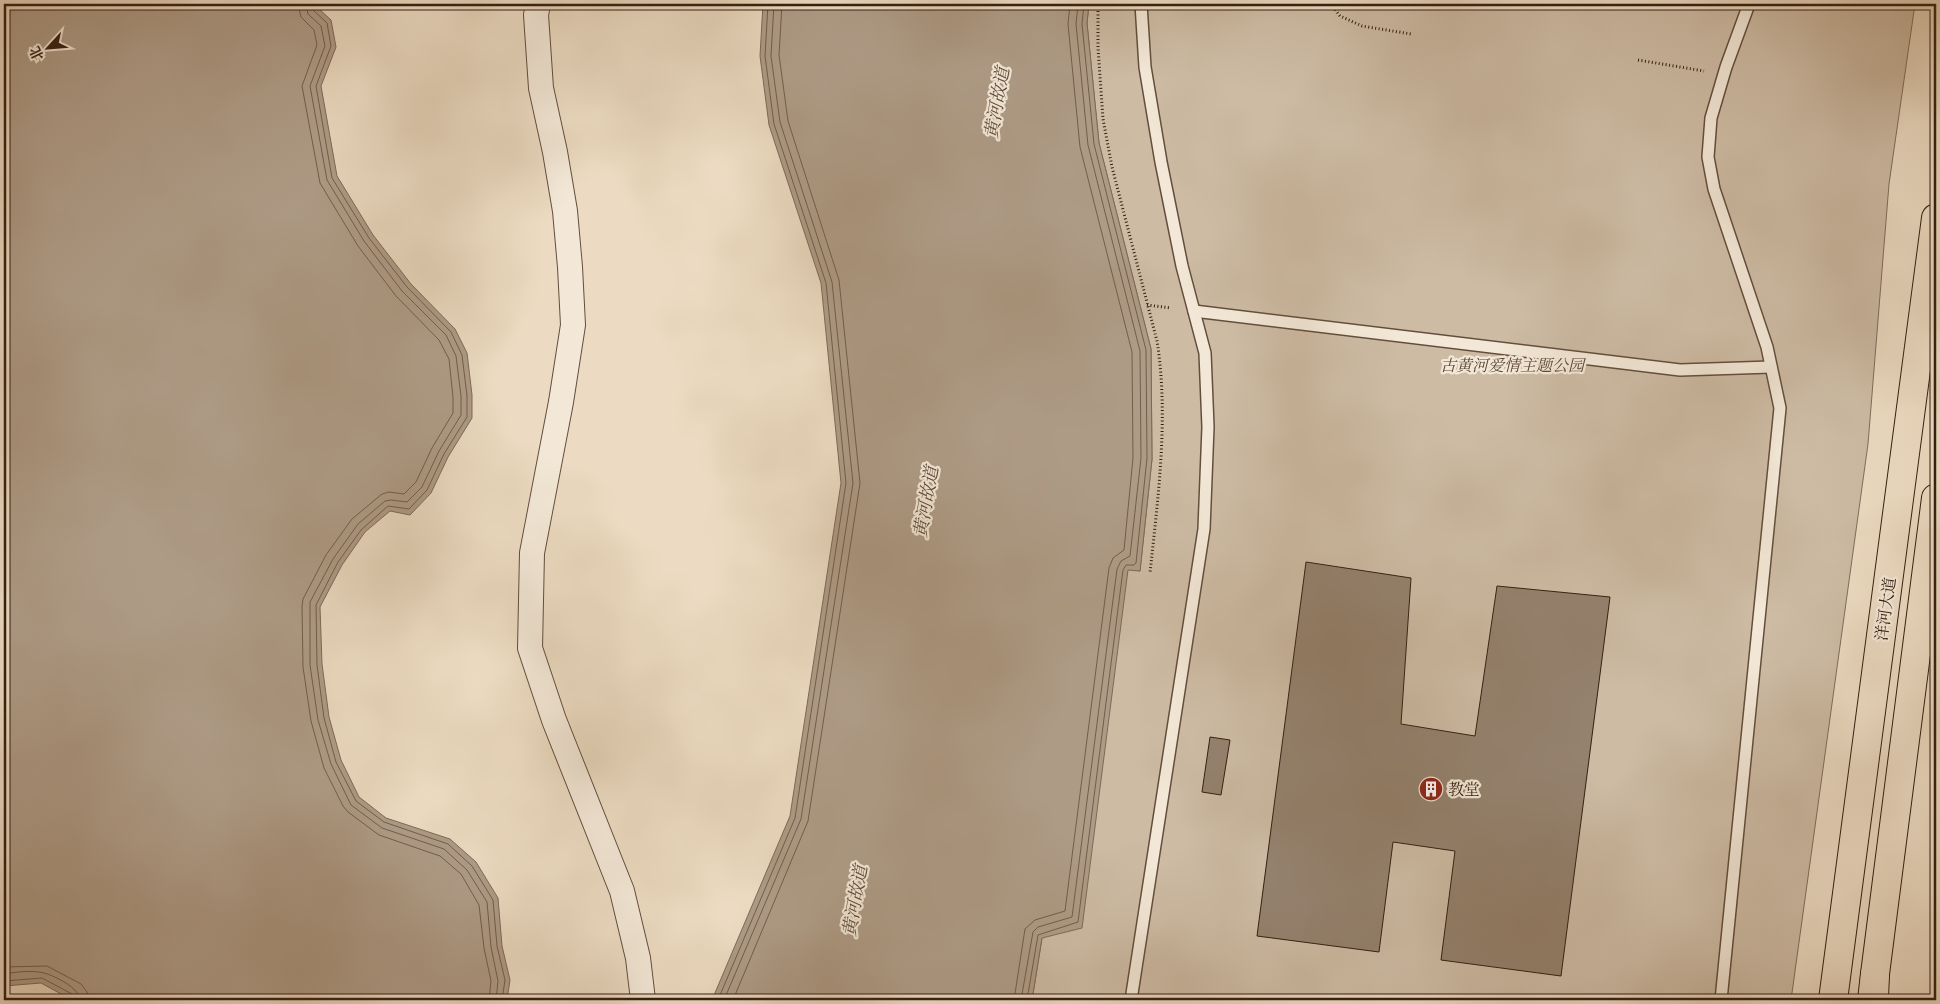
<svg xmlns="http://www.w3.org/2000/svg" width="1940" height="1004" font-family="'Libre Caslon Text','Noto Serif SC',serif">
<style>
.green{fill:#cdbba4;stroke:#816d5b}
.water{fill:#ae9b86;stroke:#7e6958}
.lines{fill:none;stroke-linecap:round;stroke-linejoin:round}
.shore{stroke:#725d4c;stroke-width:1}
.building{fill:#94816e;stroke:#351f12}
.lane-casing{stroke:#634e3e;stroke-width:14}
.street-casing{stroke:#634e3e;stroke-width:26}
.primary-casing{stroke:#351f12;stroke-width:30}
.highway-casing{stroke:#351f12;stroke-width:30}
.path{stroke:#351f12;stroke-width:3;stroke-dasharray:1 2.5;stroke-linecap:butt}
.lane{stroke:#f3e8d7;stroke-width:11}
.street{stroke:#f3e8d7;stroke-width:24}
.primary{stroke:#ecdbc2;stroke-width:28}
.highway{stroke:#ecdbc2;stroke-width:28}
.labels{text-anchor:middle;stroke-width:4.5;stroke-linejoin:round;paint-order:stroke}
.park-label{font-size:16px;font-style:italic;fill:#5b4636;stroke:#f3e8d7}
.street-label{font-size:16px;fill:#351f12;stroke:#f3e8d7}
.poi-label{font-size:16px;fill:#351f12;stroke:#f3e8d7;text-anchor:start}
.water-label{font-size:18px;font-style:italic;fill:#5f4a3b;stroke:#f3e8d7}
</style>
<rect width="100%" height="100%" fill="#ecdbc2"/>
<filter id="stains"><feTurbulence type="fractalNoise" baseFrequency=".004" numOctaves="4"/><feColorMatrix values="0 0 0 0 .2 0 0 0 0 .09 0 0 0 0 .02 0 0 0 .5 -.17"/></filter>
<radialGradient id="worn" r=".72"><stop offset=".6" stop-color="#630" stop-opacity="0"/><stop offset="1" stop-color="#630" stop-opacity=".3"/></radialGradient>
<polygon class="green" points="1089,4 1915,4 1889,184 1868,444 1791,1000 1032,1000 1042,938 1128,569 1140,571 1152,459 1151,349 1099,143 1087,23"/>
<g class="water">
<polygon points="13,4 317,4 317,7 331,20 336,47 321,86 337,176 373,235 411,284 455,329 467,353 472,395 472,418 448,457 431,493 410,515 390,511 365,532 342,565 320,607 322,664 329,717 341,760 359,797 386,818 450,839 476,862 498,898 502,946 510,980 507,1000 72,1000 41,983 4,986 4,25"/>
<polygon points="763,4 1089,4 1087,23 1099,143 1151,349 1152,459 1140,571 1128,570 1082,928 1042,938 1032,1000 712,1000 790,816 841,483 821,283 769,125 760,56"/>
</g>
<g class="lines">
<g class="shore">
<polyline points="298,4 301,17 314,30 317,45 302,86 320,183 358,246 396,296 439,340 449,359 453,397 453,413 432,448 416,482 404,494 389,492 382,494 352,519 326,555 303,599 302,606 303,667 311,721 324,768 343,806 348,812 379,835 440,856 461,874 479,905 484,948 491,981 489,1000"/>
<polyline points="306,4 308,14 321,26 325,46 310,86 327,180 364,241 402,291 446,335 456,356 461,396 461,415 439,451 422,487 407,502 391,500 385,501 358,524 333,559 310,602 310,665 318,720 331,764 351,805 382,828 444,849 467,870 487,902 491,947 498,981 496,1000"/>
<polyline points="312,4 313,10 327,23 331,46 316,86 332,178 369,238 407,287 451,332 462,355 467,396 467,417 444,454 427,490 409,509 388,506 361,530 338,562 316,605 317,665 324,718 336,762 356,801 384,822 448,844 472,866 493,900 497,946 505,980 502,1000"/>
<polyline points="4,967 47,966 81,984 87,992 88,1000"/>
<path d="M4,974C15,972 33,970 44,973C55,976 80,988 80,1000"/>
<polyline points="4,981 42,978 72,994 74,1000"/>
<polyline points="718,1000 795,818 846,483 826,283 774,124 765,56 768,4"/>
<polyline points="724,1000 801,819 853,483 832,282 780,122 771,56 774,4"/>
<polyline points="733,1000 808,821 860,483 839,280 788,121 779,55 782,4"/>
<polyline points="1014,1000 1025,929 1035,920 1065,911 1109,568 1113,558 1124,550 1133,458 1132,352 1080,147 1068,24 1070,4"/>
<polyline points="1021,1000 1033,932 1038,927 1072,917 1117,569 1121,561 1130,556 1141,458 1140,351 1088,145 1076,24 1078,4"/>
<polyline points="1027,1000 1038,935 1078,922 1123,570 1126,565 1134,565 1136,563 1147,458 1146,350 1094,144 1082,24 1084,4"/>
</g>
</g>
<g class="building">
<polygon points="1306,562 1411,578 1401,724 1475,736 1497,586 1610,597 1561,976 1441,960 1455,851 1393,842 1379,952 1257,936"/>
<polygon points="1210,737 1230,740 1221,795 1202,792"/>
</g>
<g class="lines">
<g class="lane-casing">
<g id="lane">
<polyline points="1194,311 1680,370 1771,367"/>
<polyline points="1131,1000 1204,529 1208,427 1205,353 1182,266 1161,162 1145,67 1141,4"/>
<polyline points="1721,1000 1780,408 1767,347 1714,189 1708,157 1711,118 1726,67 1749,4"/>
</g>
</g>
<g class="street-casing">
<polyline id="street" points="538,4 536,15 541,88 555,152 565,211 570,267 573,325 561,402 532,553 530,648 554,720 622,891 638,958 643,1000"/>
</g>
<g class="primary-casing">
<g id="primary">
<polyline points="1874,998 1875,974 1936,498"/>
<polyline points="1833,1000 1936,218"/>
</g>
</g>
<g class="highway-casing">
<polyline id="highway" points="1872,1000 1875,974"/>
</g>
<g class="path">
<path d="M1098,4V48L1103,119L1112,167L1157,341C1169,416 1158,498 1150,573"/>
<polyline points="1331,4 1340,16 1362,26 1411,34"/>
<polyline points="1638,60 1704,71"/>
<polyline points="1147,305 1171,308"/>
</g>
<use href="#lane" class="lane"/>
<use href="#street" class="street"/>
<use href="#primary" class="primary"/>
<use href="#highway" class="highway"/>
</g>
<defs>
<g id="building-disc" transform="scale(1.25)"><circle r="9.5" fill="#8f2418" stroke="#f3e8d7"/><path d="M-4-6H4V6H1V3H-1V6H-4ZM-2.5-4.3h1.7v1.8h-1.7ZM.8-4.3h1.7v1.8H.8ZM-2.5-1h1.7V.8h-1.7ZM.8-1h1.7V.8H.8Z" fill="#fff"/></g>
</defs>
<g fill-rule="evenodd">
<use href="#building-disc" x="1431" y="789"/>
</g>
<g class="labels">
<g class="park-label">
<text x="1512" y="371">古黄河爱情主题公园</text>
</g>
<g class="street-label">
<text transform="translate(1885 609) rotate(-82)" y="6">洋河大道</text>
</g>
<g class="poi-label">
<text x="1448" y="795">教堂</text>
</g>
<g class="water-label">
<text transform="translate(997 103) rotate(-80)" y="6">黄河故道</text>
<text transform="translate(926 502) rotate(-80)" y="6">黄河故道</text>
<text transform="translate(855 901) rotate(-80)" y="6">黄河故道</text>
</g>
</g>
<rect width="1940" height="1004" fill="none" stroke="#ecdbc2" stroke-width="20"/>
<rect x="5" y="5" width="1930" height="994" fill="none" stroke="#351f12" stroke-width="2.5"/>
<rect x="10" y="10" width="1920" height="984" fill="none" stroke="#351f12"/>
<g transform="translate(48 48) rotate(244)" stroke="#f3e8d7" stroke-width="4" paint-order="stroke">
<path d="M0-4L9 19L0 12L-9 19Z" fill="#351f12"/>
<text y="-8" font-size="14" font-weight="bold" text-anchor="middle" fill="#351f12">北</text>
</g>
<rect width="100%" height="100%" filter="url(#stains)"/>
<rect width="100%" height="100%" fill="url(#worn)"/>
</svg>
